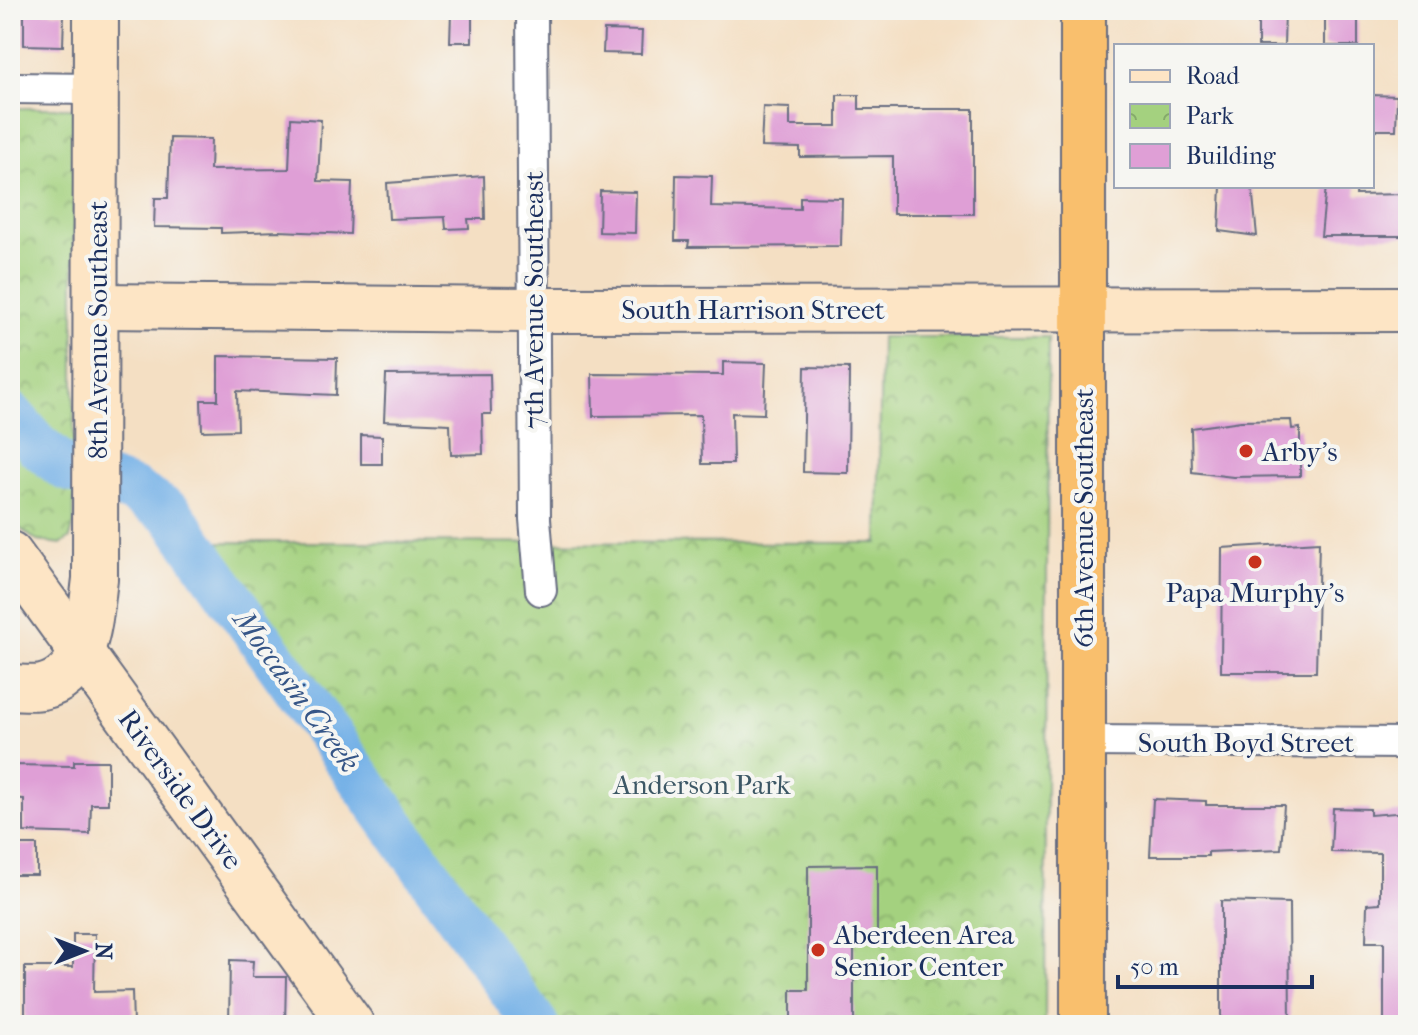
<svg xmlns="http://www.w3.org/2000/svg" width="1418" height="1035" font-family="'IM FELL French Canon',serif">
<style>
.park{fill:url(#park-crowns);stroke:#60806e;stroke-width:2}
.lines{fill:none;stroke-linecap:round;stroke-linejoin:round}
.river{stroke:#75b1e7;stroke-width:46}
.building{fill:#df9fd6}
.street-casing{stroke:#676d81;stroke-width:34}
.secondary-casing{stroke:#676d81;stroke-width:48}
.highway-casing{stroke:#676d81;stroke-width:48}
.street{stroke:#fff;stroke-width:30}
.secondary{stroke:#fde5c5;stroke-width:44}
.highway{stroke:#f9bf6d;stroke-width:44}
.poi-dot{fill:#c8321e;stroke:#f6f6f2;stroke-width:3}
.labels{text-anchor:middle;stroke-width:8;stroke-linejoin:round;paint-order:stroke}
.street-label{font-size:28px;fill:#1b2f5e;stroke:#f6f6f2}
.poi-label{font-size:28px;fill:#1b2f5e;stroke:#f6f6f2;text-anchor:start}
.park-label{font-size:28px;fill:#3d5866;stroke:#f6f6f2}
.water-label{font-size:30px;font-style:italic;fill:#365687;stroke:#f6f6f2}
</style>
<defs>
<pattern id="park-crowns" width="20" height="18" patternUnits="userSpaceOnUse" patternTransform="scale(2)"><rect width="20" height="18" fill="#a4d17f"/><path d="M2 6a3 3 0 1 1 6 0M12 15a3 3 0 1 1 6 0" fill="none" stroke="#85aa6b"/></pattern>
</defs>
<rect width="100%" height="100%" fill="#f6f6f2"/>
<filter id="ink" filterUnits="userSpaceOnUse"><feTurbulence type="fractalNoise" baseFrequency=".0125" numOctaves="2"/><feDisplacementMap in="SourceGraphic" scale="16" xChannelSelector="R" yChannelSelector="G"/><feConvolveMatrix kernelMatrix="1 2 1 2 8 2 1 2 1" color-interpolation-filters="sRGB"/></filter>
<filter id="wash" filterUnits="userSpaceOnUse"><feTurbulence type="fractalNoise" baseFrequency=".006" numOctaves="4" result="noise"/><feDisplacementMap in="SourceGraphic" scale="32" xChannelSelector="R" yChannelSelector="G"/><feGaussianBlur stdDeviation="1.8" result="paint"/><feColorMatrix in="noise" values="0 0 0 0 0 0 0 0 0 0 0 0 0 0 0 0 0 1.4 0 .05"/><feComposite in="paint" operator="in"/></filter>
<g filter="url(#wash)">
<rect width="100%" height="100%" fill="#f4dfc3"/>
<g class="park">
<polygon points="10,108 74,108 74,523 70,538 62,544 37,541 10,521"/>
<polygon points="881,337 1048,337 1045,1025 536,1025 191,542 878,543"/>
</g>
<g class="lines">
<polyline class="river" points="10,414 37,445 64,467 134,491 171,514 536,1025"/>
</g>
<g id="blocks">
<g class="building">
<polygon points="24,10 64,13 63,46 24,45"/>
<polygon points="1258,10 1285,10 1284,46 1258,46"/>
<rect x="1325" y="10" width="33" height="36"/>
<polygon points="451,13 472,13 472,42 450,42"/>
<polygon points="604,30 642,31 641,54 603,53"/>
<polygon points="837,95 859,95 859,109 973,109 973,214 893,214 893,156 800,157 800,148 761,147 763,107 790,108 790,126 837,126"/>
<polygon points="1372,95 1397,96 1396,130 1372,130"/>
<polygon points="291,118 321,120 318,181 352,182 350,234 279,231 221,233 221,228 154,227 155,198 168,198 170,138 211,139 210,170 289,169"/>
<polygon points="676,175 712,176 711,207 800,209 800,197 842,198 841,246 688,247 689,241 675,241"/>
<polygon points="484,176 485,219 468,219 469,228 446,229 445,217 389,219 387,183"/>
<polygon points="1221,186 1252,186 1257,236 1219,231"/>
<polygon points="1326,186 1357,186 1356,195 1407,194 1408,236 1321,236"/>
<polygon points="600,191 636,192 635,233 599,232"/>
<polygon points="218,356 337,358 336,395 237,391 238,430 202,431 201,400 218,400"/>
<polygon points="723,362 766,363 764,414 732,413 733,464 702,464 701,415 593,416 592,374 723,375"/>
<polygon points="805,367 849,368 848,473 803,472"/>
<polygon points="490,374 491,414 482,414 483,454 451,455 450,424 384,421 386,375"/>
<polygon points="1291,420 1292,429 1300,428 1300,476 1233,477 1192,472 1191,428 1241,421"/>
<polygon points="361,435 382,436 382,464 361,464"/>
<polygon points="1319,542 1316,672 1221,672 1222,548"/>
<polygon points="74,761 108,761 108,804 91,804 90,834 24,832 24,799 10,798 10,765 74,766"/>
<polygon points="1153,799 1206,801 1206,805 1284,805 1281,849 1208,852 1208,856 1150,856"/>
<polygon points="1333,808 1370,809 1370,815 1408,812 1408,1025 1384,1025 1384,942 1366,942 1367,904 1380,903 1380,853 1331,852"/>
<rect x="10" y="845" width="27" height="30"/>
<polygon points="877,865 877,939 854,939 854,1025 791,1025 791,990 808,990 808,866"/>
<polygon points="1221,901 1289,903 1290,1025 1221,1025"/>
<polygon points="73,934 95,934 94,992 132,991 133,1025 25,1025 25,967 73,967"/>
<polygon points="230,960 253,961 252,977 286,977 285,1025 229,1025"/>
</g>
</g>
</g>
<g filter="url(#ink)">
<use href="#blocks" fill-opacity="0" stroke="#676d81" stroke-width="2"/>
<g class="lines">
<g class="street-casing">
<g id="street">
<polyline points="532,10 535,519 541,590"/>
<polyline points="10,88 96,89"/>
<polyline points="1084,741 1408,743"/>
</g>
</g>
<g class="secondary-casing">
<g id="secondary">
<polyline points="97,306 532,310 1408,309"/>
<polyline points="10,554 352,1025"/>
<path d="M10,687C20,687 32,689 42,687C89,677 90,617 95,579L96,10"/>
</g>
</g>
<g class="highway-casing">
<polyline id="highway" points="1083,1025 1083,10"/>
</g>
<use href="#street" class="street"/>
<use href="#secondary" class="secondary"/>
<use href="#highway" class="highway"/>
</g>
</g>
<g class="poi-dot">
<circle cx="1246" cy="451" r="8"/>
<circle cx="1255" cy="562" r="8"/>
<circle cx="818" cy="950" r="8"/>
</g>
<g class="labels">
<g class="street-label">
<text transform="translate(533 300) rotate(-90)" y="10">7th Avenue Southeast</text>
<text x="753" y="319">South Harrison Street</text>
<text transform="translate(97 330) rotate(-90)" y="10">8th Avenue Southeast</text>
<text transform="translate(1083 518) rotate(-90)" y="10">6th Avenue Southeast</text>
<text x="1246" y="752">South Boyd Street</text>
<text transform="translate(181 789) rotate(54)" y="10">Riverside Drive</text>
</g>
<g class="poi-label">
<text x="1262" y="461">Arby's</text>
<text x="1255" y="602" text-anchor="middle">Papa Murphy's</text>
<text x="834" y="944">Aberdeen Area<tspan x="834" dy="32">Senior Center</tspan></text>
</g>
<g class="park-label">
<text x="702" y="794">Anderson Park</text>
</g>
<g class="water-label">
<text transform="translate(297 691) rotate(54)" y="10">Moccasin Creek</text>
</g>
</g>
<rect width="1418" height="1035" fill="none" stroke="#f6f6f2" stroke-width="40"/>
<rect x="1114" y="44" width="260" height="144" fill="#f6f6f2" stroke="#9ea6b7" stroke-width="2"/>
<rect x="1130" y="70" width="40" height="12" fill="#fde5c5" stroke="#9ea6b7" stroke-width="2"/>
<text x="1186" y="84" font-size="24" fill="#1b2f5e">Road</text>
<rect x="1130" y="104" width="40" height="24" fill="url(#park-crowns)" stroke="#9ea6b7" stroke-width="2"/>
<text x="1186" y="124" font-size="24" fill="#1b2f5e">Park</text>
<rect x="1130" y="144" width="40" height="24" fill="#df9fd6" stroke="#9ea6b7" stroke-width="2"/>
<text x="1186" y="164" font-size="24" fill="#1b2f5e">Building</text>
<g transform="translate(84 951) rotate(90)" stroke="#f6f6f2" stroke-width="6" paint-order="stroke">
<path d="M0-6L14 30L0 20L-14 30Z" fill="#1b2f5e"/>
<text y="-12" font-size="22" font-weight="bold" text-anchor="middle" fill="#1b2f5e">N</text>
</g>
<path d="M1118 975v12h194v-12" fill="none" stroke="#1b2f5e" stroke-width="4"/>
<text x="1130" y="975" font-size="24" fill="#1b2f5e" stroke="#f6f6f2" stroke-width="6" paint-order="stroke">50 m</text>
</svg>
